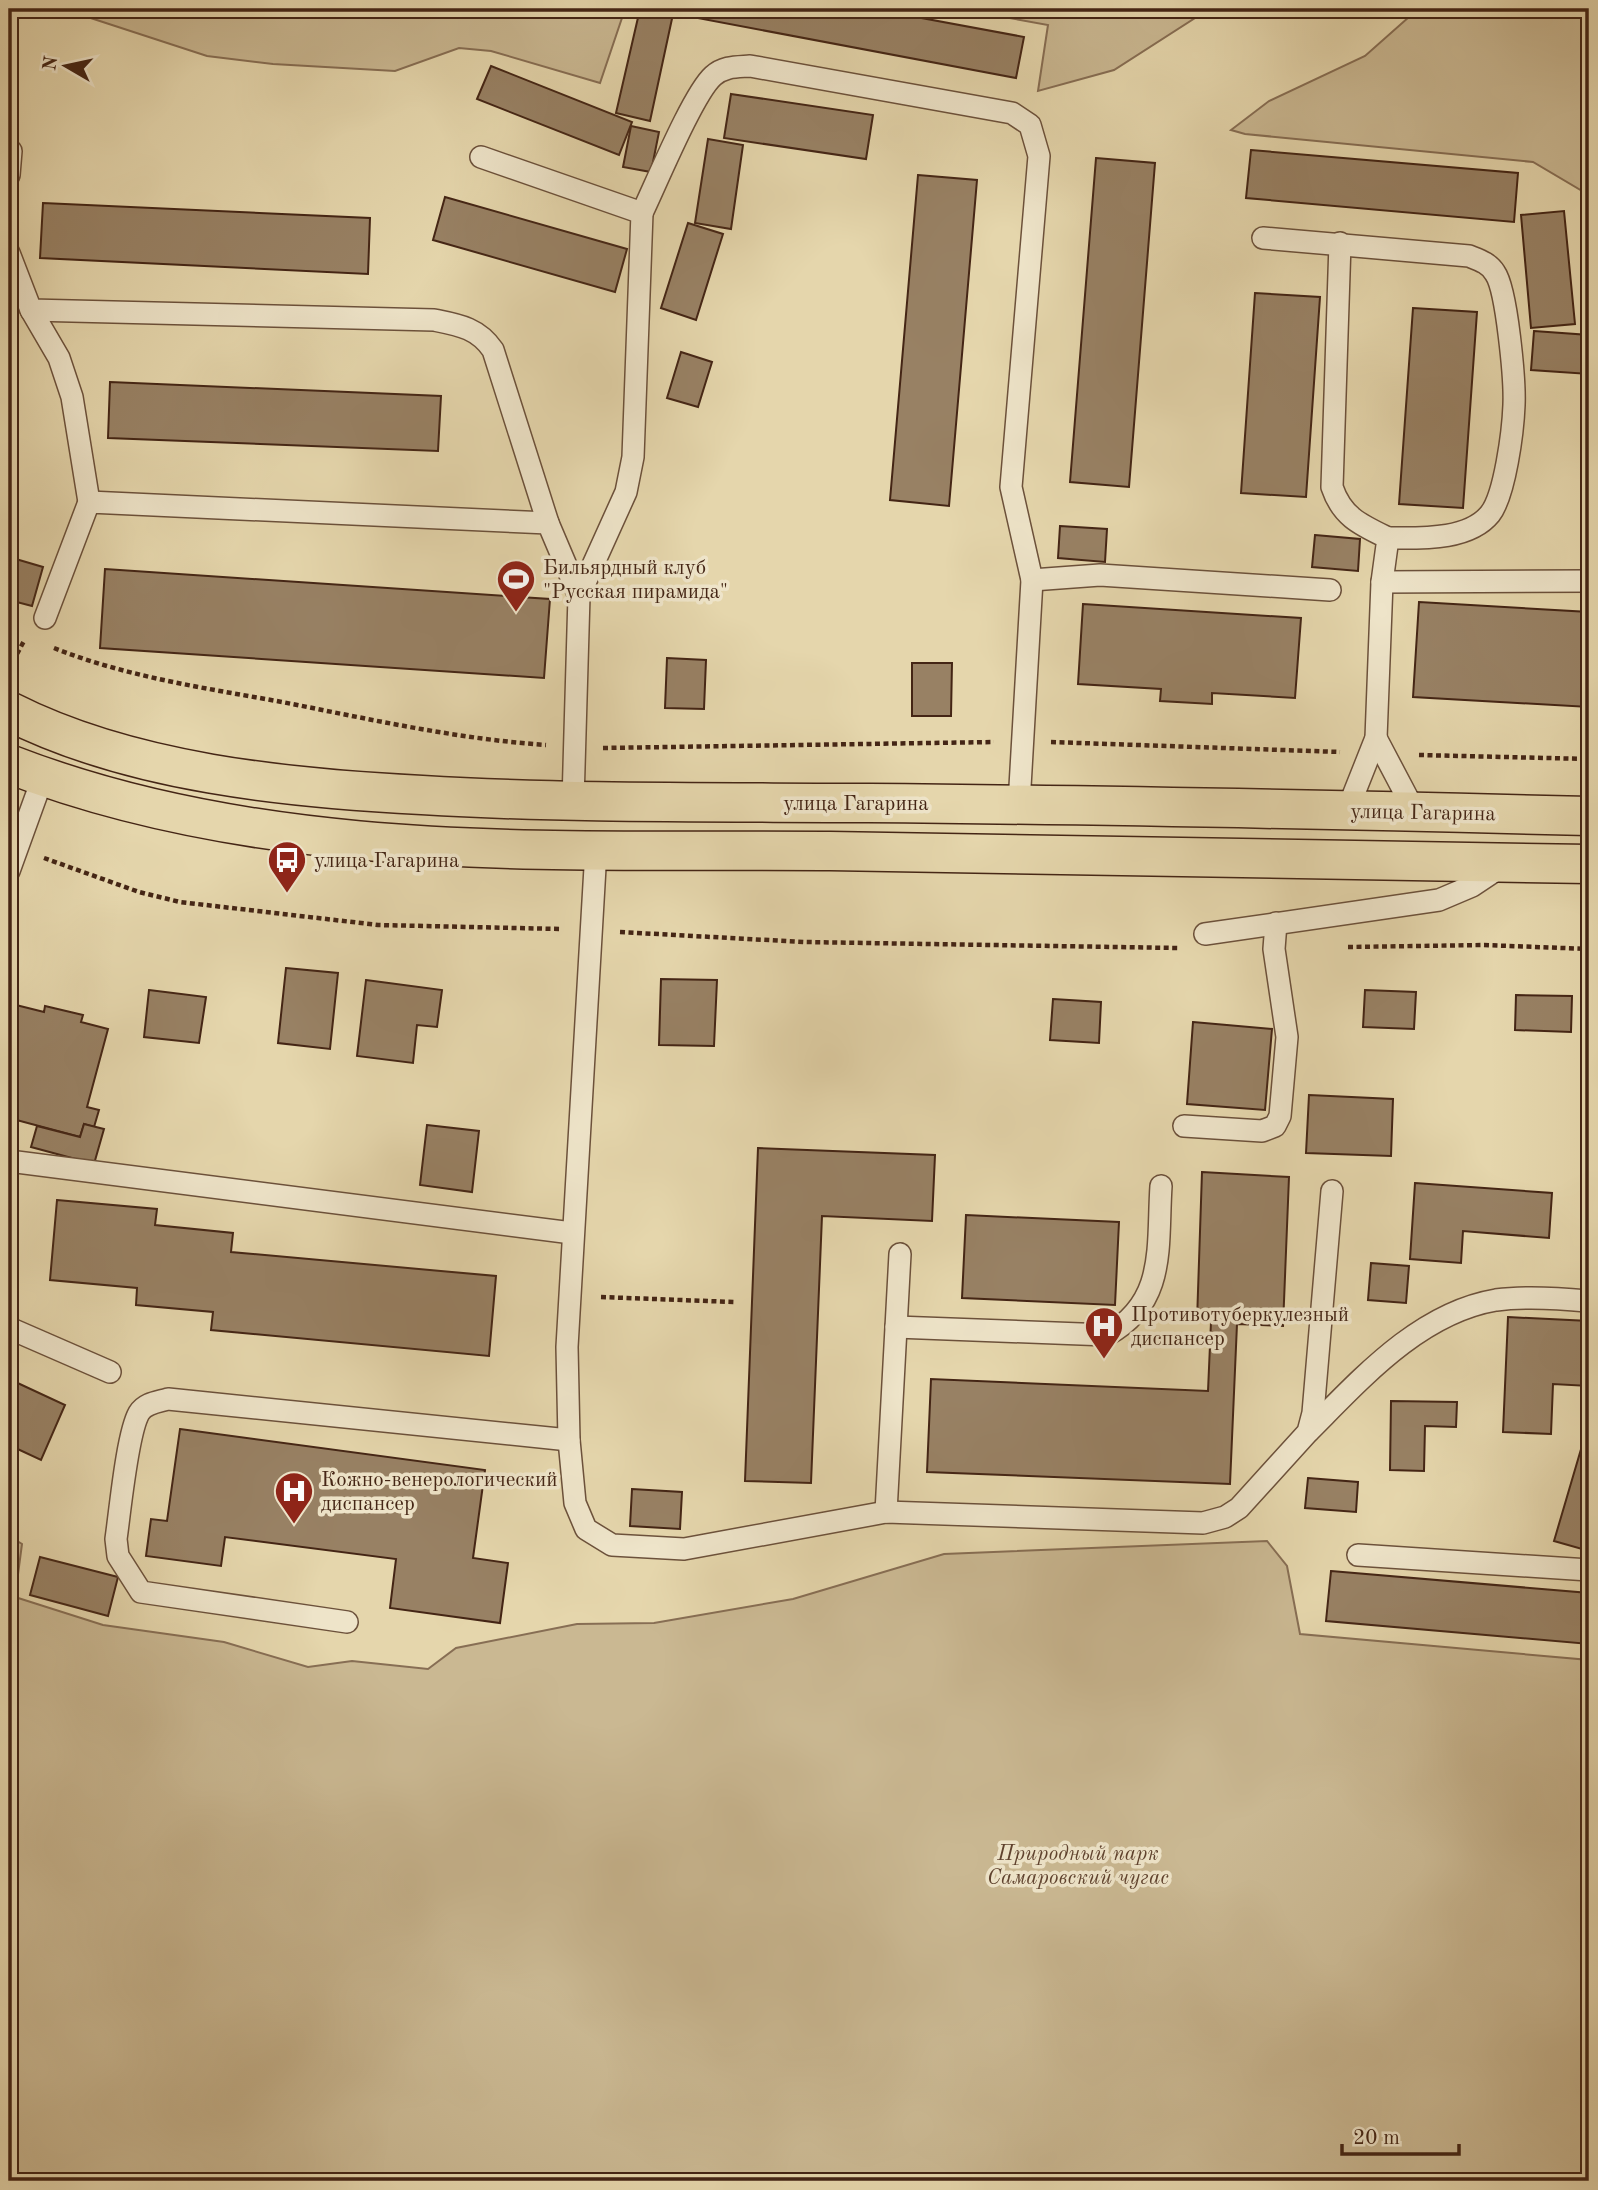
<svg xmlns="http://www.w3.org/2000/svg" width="1598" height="2190" font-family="'Old Standard TT',serif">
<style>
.green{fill:#cab892;stroke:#876e54;stroke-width:2}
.building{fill:#988164;stroke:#442515;stroke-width:2}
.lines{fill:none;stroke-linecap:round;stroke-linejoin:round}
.lane-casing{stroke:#6c513b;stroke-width:24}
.primary-casing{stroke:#442515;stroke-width:41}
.path{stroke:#442515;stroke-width:4.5;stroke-dasharray:5 3.5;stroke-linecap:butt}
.lane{stroke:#eee4c9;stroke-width:21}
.primary{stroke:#e5d6ac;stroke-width:38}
.labels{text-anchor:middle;stroke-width:7;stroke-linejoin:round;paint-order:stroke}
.poi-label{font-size:21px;fill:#442515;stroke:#eee4c9;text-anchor:start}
.street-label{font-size:21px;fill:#442515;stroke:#eee4c9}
.park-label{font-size:21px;font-style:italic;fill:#5f422e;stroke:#eee4c9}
</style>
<rect width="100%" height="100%" fill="#e5d6ac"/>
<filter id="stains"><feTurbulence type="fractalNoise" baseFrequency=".00286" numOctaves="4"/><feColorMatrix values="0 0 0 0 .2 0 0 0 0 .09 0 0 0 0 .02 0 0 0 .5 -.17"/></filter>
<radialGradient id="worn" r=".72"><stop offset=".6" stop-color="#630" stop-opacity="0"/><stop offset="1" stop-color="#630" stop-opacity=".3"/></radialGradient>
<g class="green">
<polygon points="63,9 625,9 600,83 491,51 459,48 395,71 273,64 207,56"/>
<polygon points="959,9 1209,9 1114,70 1038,91 1048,25"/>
<polygon points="1418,9 1589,9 1589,195 1533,162 1245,134 1231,130 1269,101 1365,56"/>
<polygon points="9,1536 22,1544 15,1597 103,1625 224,1642 308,1667 352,1661 428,1669 456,1648 577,1624 654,1623 793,1599 944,1554 1267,1541 1287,1566 1300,1634 1589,1660 1589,2181 9,2181"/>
</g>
<g class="building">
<polygon points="640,9 673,14 650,121 616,113"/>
<polygon points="688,9 873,9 1024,37 1016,78 687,16"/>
<polygon points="491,66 632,122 619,155 477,99"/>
<polygon points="731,94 873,115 866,159 724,138"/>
<polygon points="631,126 659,132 651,172 623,167"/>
<polygon points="708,139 743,145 731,229 695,223"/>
<polygon points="1251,150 1518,173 1514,222 1246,198"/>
<polygon points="1096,158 1155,163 1129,487 1070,482"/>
<polygon points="918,175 977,180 949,506 890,500"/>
<polygon points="445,197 627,249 615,292 433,240"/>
<polygon points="43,203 370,218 368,274 40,258"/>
<polygon points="1564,211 1575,324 1531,328 1521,215"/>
<polygon points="688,223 723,234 696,320 661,308"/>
<polygon points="1255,293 1320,297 1306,497 1241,493"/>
<polygon points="1413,308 1477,312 1463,508 1399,504"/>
<polygon points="1534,331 1589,335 1589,374 1531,370"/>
<polygon points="681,352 712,362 698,407 667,398"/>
<polygon points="110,382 441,396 438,451 108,438"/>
<polygon points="1060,526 1107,529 1105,562 1058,558"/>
<polygon points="1315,535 1360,539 1358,571 1312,567"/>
<polygon points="9,557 43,567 32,606 9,600"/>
<polygon points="105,569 550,599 544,678 100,648"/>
<polygon points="1419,602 1589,612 1589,707 1413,697"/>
<polygon points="1083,604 1301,618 1295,698 1212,693 1212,704 1160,701 1161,689 1078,684"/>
<polygon points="667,658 706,660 704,709 665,708"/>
<polygon points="912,663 952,663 951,716 912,716"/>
<polygon points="286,968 338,973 330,1049 278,1043"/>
<polygon points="661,979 717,980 714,1046 659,1045"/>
<polygon points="366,980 442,990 437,1027 417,1025 413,1063 357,1056"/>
<polygon points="149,990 206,997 199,1043 144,1037"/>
<polygon points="1365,990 1416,992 1414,1029 1363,1027"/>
<polygon points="1516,995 1572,996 1571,1032 1515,1030"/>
<polygon points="1053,999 1101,1002 1099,1043 1050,1040"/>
<polygon points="16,1005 44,1012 45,1006 83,1015 81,1022 108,1029 87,1107 99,1110 94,1127 84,1124 80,1137 9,1118 9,1031"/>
<polygon points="1193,1022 1272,1029 1265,1110 1187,1104"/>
<polygon points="1309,1095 1393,1099 1391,1156 1306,1153"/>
<polygon points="84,1124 104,1129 94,1164 31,1147 37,1126 80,1137"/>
<polygon points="427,1125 479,1131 472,1192 420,1185"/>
<polygon points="758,1148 935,1155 932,1221 822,1216 811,1483 745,1481"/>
<polygon points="1202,1172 1289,1177 1283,1326 1237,1324 1230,1484 927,1472 931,1379 1208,1391 1211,1322 1197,1321"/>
<polygon points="1415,1183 1552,1193 1549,1238 1463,1231 1461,1263 1410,1259"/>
<polygon points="57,1200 157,1209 155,1225 233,1233 231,1252 496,1276 489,1356 211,1330 213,1312 136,1305 137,1288 50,1280"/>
<polygon points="966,1215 1119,1222 1115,1305 962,1298"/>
<polygon points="1371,1263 1409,1266 1406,1303 1368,1300"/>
<polygon points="1508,1317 1589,1321 1589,1386 1553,1384 1551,1434 1503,1432"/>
<polygon points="9,1379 65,1405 41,1460 9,1445"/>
<polygon points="1391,1401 1457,1402 1456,1427 1425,1426 1424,1471 1390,1470"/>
<polygon points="1589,1422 1589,1551 1554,1541"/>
<polygon points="180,1429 485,1470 473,1558 508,1563 500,1623 390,1608 396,1559 225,1537 221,1566 146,1556 151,1519 167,1521"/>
<polygon points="1308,1478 1358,1482 1356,1512 1305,1508"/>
<polygon points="632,1489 682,1492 680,1529 630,1526"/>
<polygon points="40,1557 118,1577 108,1616 30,1595"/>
<polygon points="1331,1571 1589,1593 1589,1644 1326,1621"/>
</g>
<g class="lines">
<g class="lane-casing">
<g id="lane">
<polyline points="481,157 642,213 633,457 626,492 579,596 573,801"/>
<polyline points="9,175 11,151"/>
<path d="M642,213C656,184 693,94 713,76C724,66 737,67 750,66L1012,113L1030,125L1039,156L1011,487L1032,580L1019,804"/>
<path d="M1263,238L1469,256C1479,260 1489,263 1495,273C1507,290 1515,381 1514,405C1513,431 1505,495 1490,514C1468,541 1419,538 1388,538"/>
<path d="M1340,243L1332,487C1342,517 1361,525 1388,538L1382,582L1376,738L1347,811"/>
<path d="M9,253L31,310L434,320C459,325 478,328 493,350L548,523"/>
<polyline points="31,310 59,358 72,397 89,502"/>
<polyline points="1032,580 1100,575 1330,590"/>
<polyline points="1382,582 1589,581"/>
<polyline points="45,618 89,502 548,523 579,596"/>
<polyline points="1376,738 1415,812"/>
<polyline points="596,850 567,1347 569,1440 575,1503 586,1529 612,1545 684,1549 886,1512 1203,1523 1225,1517 1239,1508 1308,1432 1313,1413 1332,1191"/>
<polyline points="9,871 43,777"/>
<polyline points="1205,934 1439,900 1472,886 1502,866"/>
<polyline points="1184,1126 1262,1131 1275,1126 1280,1116 1287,1037 1274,949 1276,923"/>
<polyline points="9,1161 572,1233"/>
<path d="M896,1327L1107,1335C1167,1302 1157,1246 1161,1186"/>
<polyline points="9,1328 110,1372"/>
<path d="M1309,1431C1361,1379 1419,1313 1496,1300C1526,1296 1556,1298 1587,1301"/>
<polyline points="886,1512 900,1254"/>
<polyline points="1358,1555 1589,1570"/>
<path d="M347,1622L141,1592L118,1556L116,1539C120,1512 127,1434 139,1413C145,1403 158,1402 168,1399L569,1440"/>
</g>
</g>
<g class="primary-casing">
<g id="primary">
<path d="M9,711C131,773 287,788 422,795C571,804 720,802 869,803C1109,805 1349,810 1589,816"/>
<path d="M9,764C269,865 556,849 830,851C1083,853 1336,858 1589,864"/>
</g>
</g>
<g class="path">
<polyline points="9,627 17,632"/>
<path d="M54,648C127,677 205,688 282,702C369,719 457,739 546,745"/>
<polyline points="9,669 25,639"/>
<polyline points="1051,742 1340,752"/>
<polyline points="603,748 994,742"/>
<polyline points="1419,755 1589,759"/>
<polyline points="44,858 139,892 180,902 378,925 562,929"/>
<polyline points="620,932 804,942 1178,948"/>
<polyline points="1348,947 1484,945 1589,949"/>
<polyline points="601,1297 734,1302"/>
</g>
<use href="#lane" class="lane"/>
<use href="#primary" class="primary"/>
</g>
<defs>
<g id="stadium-pin" transform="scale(2.0125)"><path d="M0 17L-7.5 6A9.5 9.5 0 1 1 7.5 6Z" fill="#8f2418" stroke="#eee4c9"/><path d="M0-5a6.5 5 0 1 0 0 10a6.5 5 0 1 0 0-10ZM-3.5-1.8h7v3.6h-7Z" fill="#fff"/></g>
<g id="bus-pin" transform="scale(2.0125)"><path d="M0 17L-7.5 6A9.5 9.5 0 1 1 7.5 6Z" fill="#8f2418" stroke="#eee4c9"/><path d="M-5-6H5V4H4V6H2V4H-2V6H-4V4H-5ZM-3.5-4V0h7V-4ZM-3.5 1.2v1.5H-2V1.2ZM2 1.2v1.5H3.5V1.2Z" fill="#fff"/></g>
<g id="hospital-pin" transform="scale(2.0125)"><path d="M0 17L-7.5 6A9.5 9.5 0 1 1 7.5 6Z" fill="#8f2418" stroke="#eee4c9"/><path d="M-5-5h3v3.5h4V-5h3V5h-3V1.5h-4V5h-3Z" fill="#fff"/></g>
</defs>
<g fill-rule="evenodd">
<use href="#stadium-pin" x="516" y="579"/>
<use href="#bus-pin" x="287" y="860"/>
<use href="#hospital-pin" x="1104" y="1326"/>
<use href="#hospital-pin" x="294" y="1491"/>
</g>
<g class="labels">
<g class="poi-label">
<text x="543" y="574">Бильярдный клуб<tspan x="543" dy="24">"Русская пирамида"</tspan></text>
<text x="314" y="867">улица Гагарина</text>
<text x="1131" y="1321">Противотуберкулезный<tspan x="1131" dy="24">диспансер</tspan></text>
<text x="321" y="1486">Кожно-венерологический<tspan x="321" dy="24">диспансер</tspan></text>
</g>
<g class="street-label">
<text x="856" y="810">улица Гагарина</text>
<text transform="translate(1423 812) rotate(1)" y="7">улица Гагарина</text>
</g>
<g class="park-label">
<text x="1078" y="1860">Природный парк<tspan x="1078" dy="24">Самаровский чугас</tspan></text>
</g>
</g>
<rect width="1598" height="2190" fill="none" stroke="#e5d6ac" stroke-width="35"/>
<rect x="10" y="10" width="1577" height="2169" fill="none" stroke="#442515" stroke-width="3.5"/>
<rect x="18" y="18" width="1563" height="2155" fill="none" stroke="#442515" stroke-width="2"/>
<g transform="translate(66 66) rotate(279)" stroke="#eee4c9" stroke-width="5" paint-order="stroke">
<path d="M0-5L12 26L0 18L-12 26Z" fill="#442515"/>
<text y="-10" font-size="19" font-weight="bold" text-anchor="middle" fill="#442515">N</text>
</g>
<path d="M1342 2144v10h117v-10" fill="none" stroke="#442515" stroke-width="3.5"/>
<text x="1353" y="2144" font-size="21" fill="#442515" stroke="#eee4c9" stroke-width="5" paint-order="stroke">20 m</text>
<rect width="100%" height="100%" filter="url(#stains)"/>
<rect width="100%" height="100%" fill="url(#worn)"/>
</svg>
